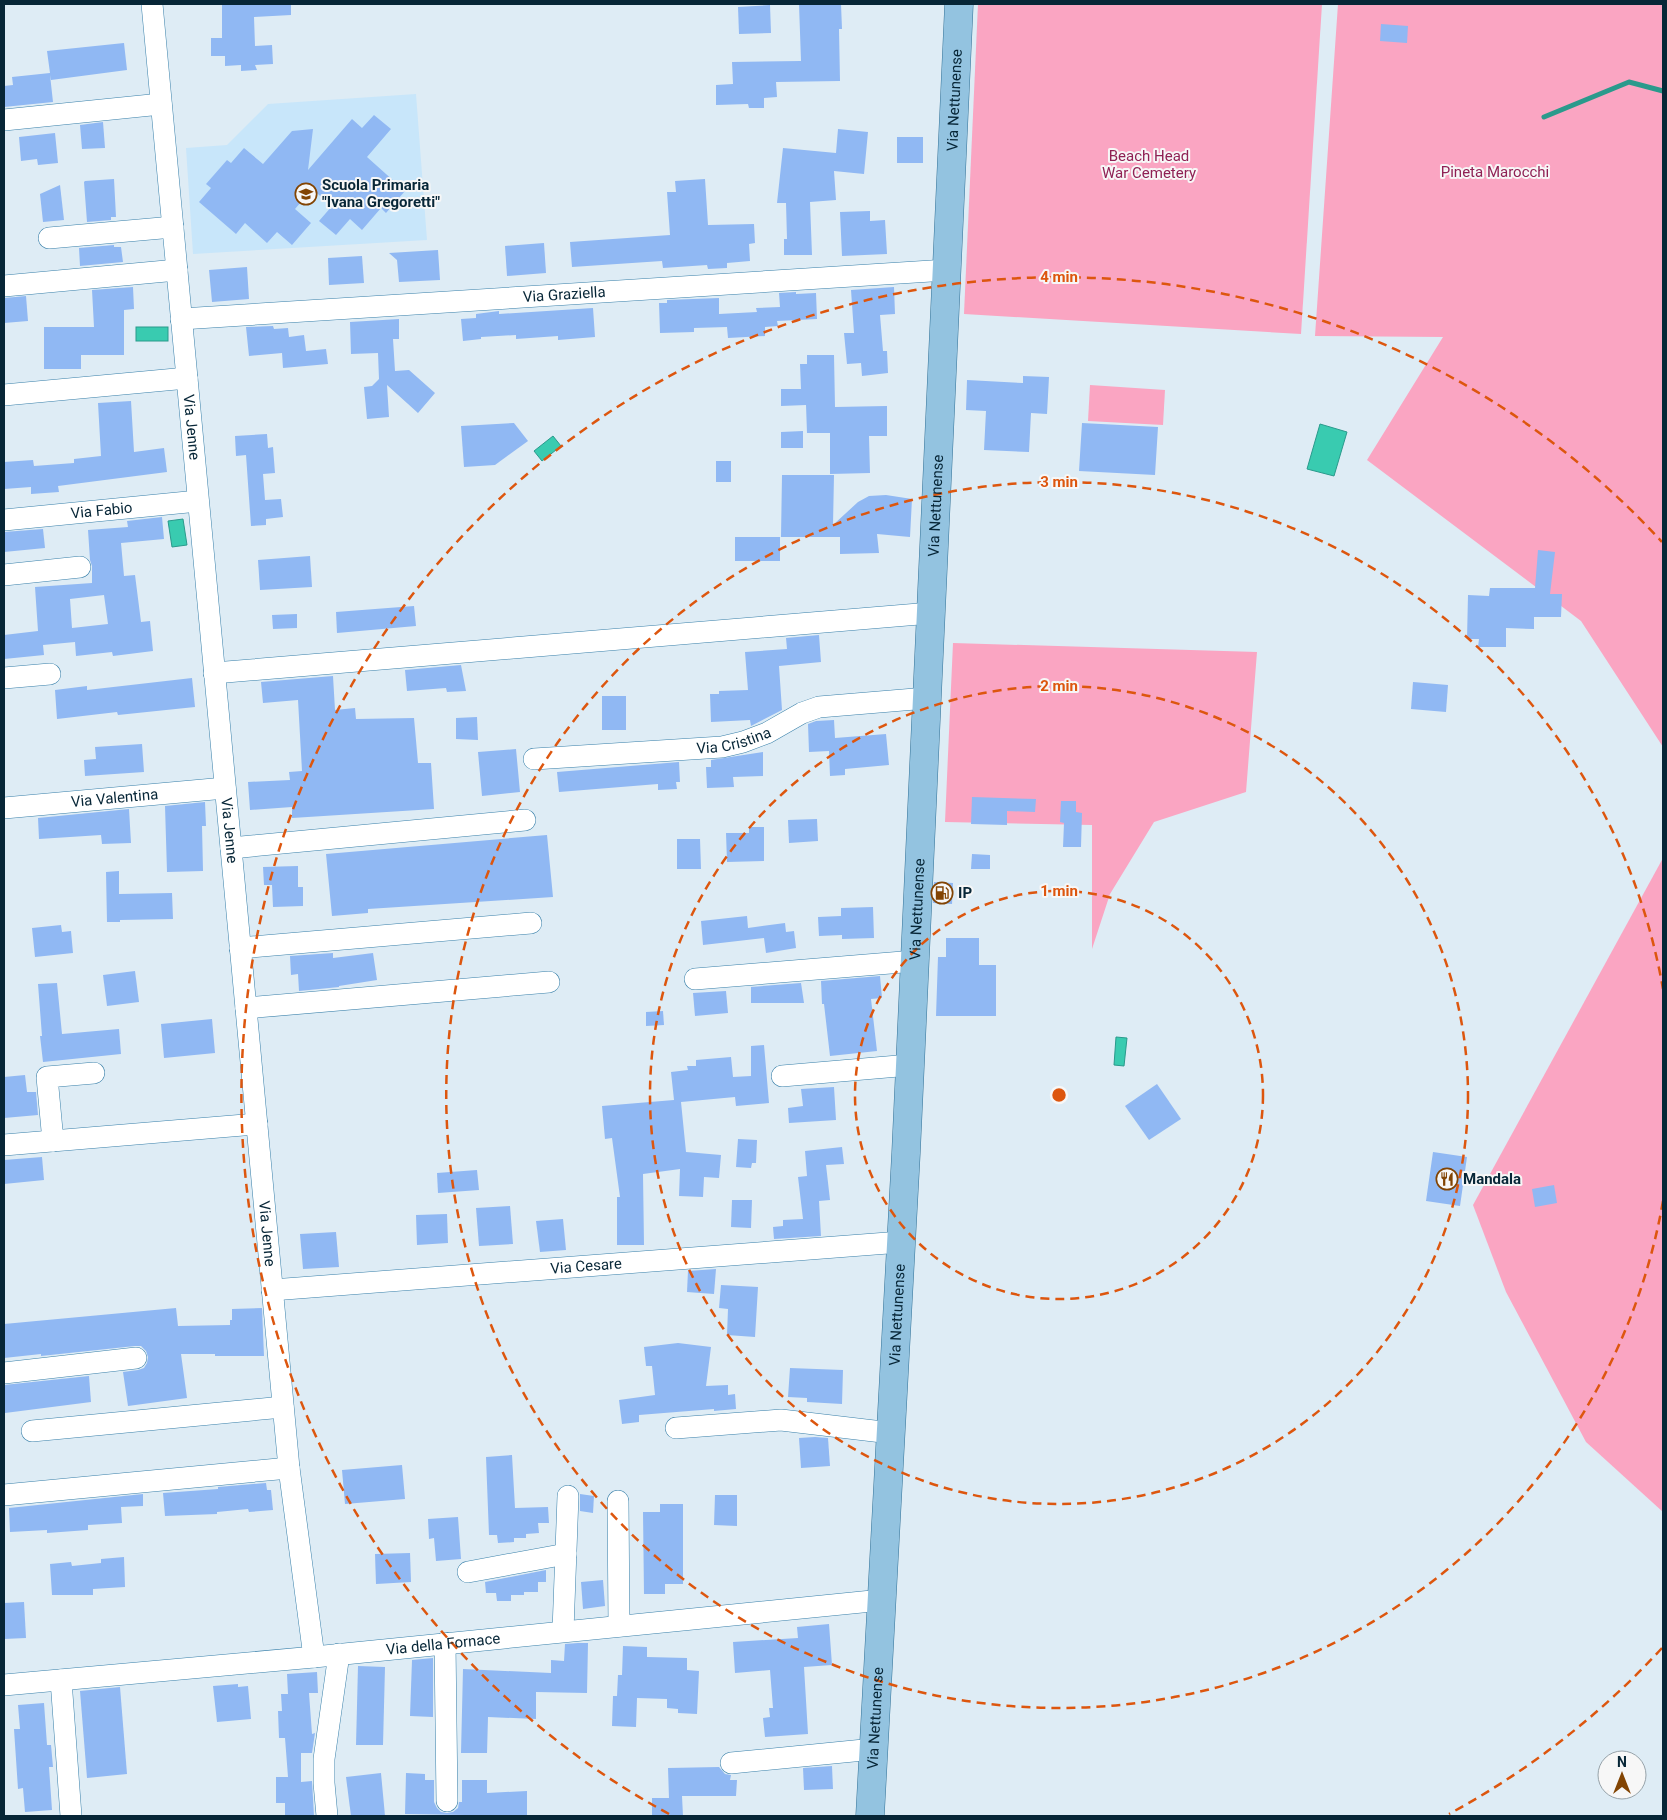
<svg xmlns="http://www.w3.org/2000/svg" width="1667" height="1820" font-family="Roboto,sans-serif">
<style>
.built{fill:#c8e6fa}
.green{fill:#faa5c2}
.water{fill:#39cbb0;stroke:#2a9a8c}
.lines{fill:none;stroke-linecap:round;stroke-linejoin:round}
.stream{stroke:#2a9a8c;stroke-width:5}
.building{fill:#90b8f3;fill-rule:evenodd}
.minor-casing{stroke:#3980aa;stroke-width:22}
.major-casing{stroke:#337297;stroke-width:29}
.minor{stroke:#fff;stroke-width:21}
.major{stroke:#93c3e0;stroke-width:28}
.ring{fill:none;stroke:#dd560e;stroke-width:2.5;stroke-dasharray:9 6}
.labels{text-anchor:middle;stroke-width:4;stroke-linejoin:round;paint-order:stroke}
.street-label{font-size:15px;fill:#072637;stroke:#f7f7f7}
.park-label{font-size:15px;fill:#8f2154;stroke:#f7f7f7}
.poi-label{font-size:15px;font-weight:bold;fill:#072637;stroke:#f7f7f7;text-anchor:start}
.centre{fill:#dd560e;stroke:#f7f7f7;stroke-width:2.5}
.ring-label{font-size:15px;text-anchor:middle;font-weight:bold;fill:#dd560e;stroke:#f7f7f7;stroke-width:4;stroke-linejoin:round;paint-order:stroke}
</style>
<rect width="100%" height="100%" fill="#deecf5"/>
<polygon class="built" points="416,94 427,240 193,254 186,148 227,145 268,104"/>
<g class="green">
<polygon points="978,4 1322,4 1301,334 964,314"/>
<polygon points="1338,4 1663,4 1663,747 1581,621 1367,460 1443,337 1315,336"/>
<polygon points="1090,385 1165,390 1163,425 1088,421"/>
<polygon points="953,643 1257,652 1246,792 1154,822 1110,894 1092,949 1092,825 945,822"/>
<polygon points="1663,858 1663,1512 1586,1442 1506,1292 1473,1205"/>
</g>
<g class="water">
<rect x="136" y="327" width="32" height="14"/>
<polygon points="1320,424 1347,432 1334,476 1307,469"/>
<polygon points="553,436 561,446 542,461 534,451"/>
<polygon points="183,519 187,545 172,547 168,521"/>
<polygon points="1116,1037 1127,1038 1124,1066 1114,1065"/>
</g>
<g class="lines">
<polyline class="stream" points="1544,117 1629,82 1663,91"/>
</g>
<g class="building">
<polygon points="222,4 291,4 291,15 254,17 255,46 272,45 273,64 255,65 257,70 241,71 241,65 225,66 225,56 211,56 211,38 222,38"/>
<polygon points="799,4 841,4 842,29 839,29 840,81 776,82 777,97 764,98 764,108 749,108 748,104 716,105 716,85 733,84 732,62 801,61"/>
<polygon points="770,5 771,33 739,34 738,7"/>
<polygon points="1381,24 1408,26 1407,43 1380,41"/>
<polygon points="124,43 127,70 51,80 50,75 53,102 4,107 4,86 13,85 12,77 50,73 47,51"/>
<polygon points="374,115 391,129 367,157 405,191 386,213 381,208 362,230 350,219 336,235 319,221 332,206 312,189 295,209 311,223 292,245 277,232 267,243 245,223 236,234 199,202 211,188 206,184 227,160 231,163 244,148 263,164 292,131 313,129 308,170 352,119 362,128"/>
<polygon points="103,122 105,148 82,149 80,125"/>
<polygon points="838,129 868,132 864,174 834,171 836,200 810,202 812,255 784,255 784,239 787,239 786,203 777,203 783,148 836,153"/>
<polygon points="55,133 58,163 38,165 37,159 21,161 19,137"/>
<rect x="897" y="137" width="26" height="26"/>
<polygon points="114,179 116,217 111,217 111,220 87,222 84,182 85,181"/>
<polygon points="705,179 708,225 754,224 755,243 749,244 750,261 727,263 727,268 708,269 707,265 663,268 662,261 572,267 570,242 670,235 667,192 676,192 675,181"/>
<polygon points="60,185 64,220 43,222 40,194"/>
<polygon points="870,211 870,221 885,220 887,254 842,256 840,212"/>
<polygon points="544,243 546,273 507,276 505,246"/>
<polygon points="114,245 114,247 121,247 123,262 80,266 79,248"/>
<polygon points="438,250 440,280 399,282 397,260 389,253"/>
<polygon points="362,256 364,283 329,285 328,258"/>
<polygon points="247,267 249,299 212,302 209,270"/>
<polygon points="133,287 134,309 124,310 124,355 81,355 81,369 44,369 44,327 94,327 92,290"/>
<polygon points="894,287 895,314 880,315 883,351 887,351 888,373 862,376 861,363 847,364 844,333 854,333 851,290"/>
<polygon points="796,292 796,294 816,293 817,319 777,321 778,326 765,327 765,336 728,338 727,327 694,328 694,332 660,333 659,303 667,303 667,300 719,298 719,314 757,312 756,308 780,307 779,293"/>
<polygon points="26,296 28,321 4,323 4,298"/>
<polygon points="593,308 595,337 558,340 558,336 516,339 516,335 481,337 481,339 463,341 461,319 476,318 476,314 499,311 499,314"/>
<polygon points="399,319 399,339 393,339 395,371 409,370 435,393 418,413 387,385 389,417 367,419 364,387 372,386 379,379 378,353 351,354 350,322"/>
<polygon points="273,326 274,329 288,328 289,337 304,335 306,351 326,349 328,364 283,368 282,353 249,356 246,327"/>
<polygon points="807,355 834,355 835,407 887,406 887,436 869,436 870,473 830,474 830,433 807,433 806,405 781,406 781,389 801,389 800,364 807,364"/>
<polygon points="1023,376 1049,377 1047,414 1031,413 1029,452 984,450 986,411 966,410 967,380 1023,383"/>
<polygon points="131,401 134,452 164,448 167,472 58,486 59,492 31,494 31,487 4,489 4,462 33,460 34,466 74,463 74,459 101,456 98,403"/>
<polygon points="514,423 528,441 495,465 464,467 461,426"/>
<polygon points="1082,423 1158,427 1155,475 1079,471"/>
<polygon points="803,431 803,448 781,448 781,432"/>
<polygon points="267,434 268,448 273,447 275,473 263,474 265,500 281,499 283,517 266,519 266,525 251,526 246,455 236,456 235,436"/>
<rect x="716" y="461" width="15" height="21"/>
<polygon points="782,475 834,475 833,525 858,502 869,496 886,495 912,499 910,537 877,534 879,553 840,554 840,537 781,537"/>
<path d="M162,517L164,539L121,543L124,576L135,575L141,622L150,621L153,651L113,656L112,652L76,656L75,642L43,645L44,655L4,659V635L38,631L35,587L92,583V566L90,560L88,530L128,527L127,521ZM104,595L108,624L72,628L70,599Z"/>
<polygon points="43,529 45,548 4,552 4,532"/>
<rect x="735" y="537" width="45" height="24"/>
<polygon points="1538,550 1555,552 1550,594 1562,594 1561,617 1534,617 1534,629 1506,628 1506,647 1478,647 1479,639 1467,639 1468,595 1489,596 1490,588 1535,588"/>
<polygon points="310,556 312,587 260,590 258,560"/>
<polygon points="414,606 416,626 337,633 336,612"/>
<polygon points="297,614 297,628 273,629 272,615"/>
<polygon points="819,635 821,662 779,666 782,710 751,726 750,720 711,722 710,694 719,694 719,691 748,690 745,652 787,649 786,638"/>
<polygon points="461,665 466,691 447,692 446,688 407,691 405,670"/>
<polygon points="333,676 335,710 355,708 356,719 414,718 418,763 431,763 434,809 292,818 292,807 250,810 248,782 290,780 289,772 302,771 298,700 263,703 261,682"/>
<polygon points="192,678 195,707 118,715 117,712 57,719 55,690 87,686 87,690"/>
<polygon points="1413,682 1448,685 1446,712 1411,709"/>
<rect x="602" y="696" width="24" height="34"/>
<polygon points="477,717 478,740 456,739 456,718"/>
<polygon points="834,720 835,738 886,734 889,765 845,769 845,775 830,776 829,751 809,752 808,724 816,721"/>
<polygon points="142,744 144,772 85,776 84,760 96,759 95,747"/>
<polygon points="516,749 520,792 482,796 478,752"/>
<polygon points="763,752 763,776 733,777 734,787 707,788 706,767 711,767 711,760"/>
<polygon points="679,762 680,782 676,782 677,789 658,790 658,784 559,792 557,772"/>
<polygon points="972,797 1036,799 1035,812 1007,811 1007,825 971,824"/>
<polygon points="1061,801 1076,801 1076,812 1082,813 1081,847 1063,847 1064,823 1060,822"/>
<polygon points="205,802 206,826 202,826 203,871 167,872 165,806"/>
<polygon points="129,809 131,843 102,844 101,835 39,839 38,818"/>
<polygon points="817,819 818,841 789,843 788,820"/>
<polygon points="749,827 764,827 764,861 727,862 726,833 749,833"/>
<polygon points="547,835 553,897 368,909 368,913 332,916 326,854"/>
<polygon points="677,839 700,839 701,869 677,869"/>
<polygon points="972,854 990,855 990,869 971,869"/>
<polygon points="298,866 298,887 303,887 303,906 273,907 272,885 264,885 263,867"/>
<polygon points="119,871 119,894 172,893 173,919 120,920 120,922 107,922 106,872"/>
<polygon points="934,882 953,883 952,904 933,903"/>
<polygon points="873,907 874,938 842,939 842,935 819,936 818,917 841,916 841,908"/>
<polygon points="747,916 748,928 785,923 786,932 794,931 796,948 766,953 764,938 703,945 701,921"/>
<polygon points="61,925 62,932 71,931 73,953 35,957 32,928"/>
<polygon points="946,938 979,938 979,965 996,965 996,1016 936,1016 938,957 946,957"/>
<polygon points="333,953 333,958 373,953 377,980 339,986 339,987 299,991 298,974 291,975 290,956"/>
<polygon points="135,971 139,1002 107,1006 103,975"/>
<polygon points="880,976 882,998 871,999 877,1051 830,1056 824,1004 822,1004 821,981"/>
<polygon points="57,983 62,1034 119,1029 121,1054 43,1062 40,1036 42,1036 38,984"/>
<polygon points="801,983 804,1003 751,1003 751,987"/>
<polygon points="726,991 728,1013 695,1016 693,993"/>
<polygon points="663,1011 664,1025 646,1026 646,1012"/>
<polygon points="212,1019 215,1053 164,1058 161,1024"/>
<polygon points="764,1045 769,1103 736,1106 735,1097 681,1102 686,1152 721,1155 719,1178 704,1177 703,1197 679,1196 680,1169 643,1174 644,1245 617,1245 617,1197 620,1197 612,1138 605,1139 602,1106 674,1100 671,1072 688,1070 687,1066 696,1066 696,1060 731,1057 733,1077 751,1076 751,1046"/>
<polygon points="25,1075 27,1092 36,1092 38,1115 4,1118 4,1077"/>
<polygon points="1157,1084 1181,1119 1149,1140 1125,1106"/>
<polygon points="834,1087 836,1120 789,1123 788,1108 803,1106 801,1089"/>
<polygon points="738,1139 757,1140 756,1163 752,1163 751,1168 736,1167"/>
<polygon points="842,1147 844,1164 826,1165 830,1200 819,1201 821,1236 774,1239 773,1227 783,1226 783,1220 803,1219 798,1177 807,1176 805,1151"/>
<polygon points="1433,1152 1467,1157 1460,1206 1426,1201"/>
<polygon points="42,1157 44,1180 4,1184 4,1160"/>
<polygon points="477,1170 479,1190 438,1193 437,1173"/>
<polygon points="1554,1185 1557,1203 1535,1207 1532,1189"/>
<polygon points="732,1200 752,1200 751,1228 731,1227"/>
<polygon points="510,1206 513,1244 479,1246 476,1208"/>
<polygon points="447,1214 448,1243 417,1245 416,1215"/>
<polygon points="563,1219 566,1250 540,1252 536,1221"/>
<polygon points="336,1232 339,1267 303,1269 300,1234"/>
<polygon points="716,1269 714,1294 687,1292 688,1271"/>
<polygon points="721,1285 758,1287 755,1337 727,1335 728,1309 719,1308"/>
<polygon points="176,1308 178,1326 230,1325 230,1320 232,1320 232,1309 262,1308 264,1356 215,1356 215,1354 181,1354 187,1398 128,1406 123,1372 138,1370 144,1368 147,1363 148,1357 146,1351 141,1346 135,1346 41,1356 41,1354 4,1358 4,1324"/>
<polygon points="678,1343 711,1347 706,1386 728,1385 728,1395 735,1394 736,1409 714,1411 714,1409 639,1415 639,1422 622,1424 619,1400 655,1395 652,1366 646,1366 644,1347"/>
<polygon points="790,1368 843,1370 842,1404 807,1402 807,1398 788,1397"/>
<polygon points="89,1376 91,1402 5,1413 4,1385"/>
<polygon points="815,1437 828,1438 830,1466 801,1468 799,1438"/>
<polygon points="512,1455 515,1508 548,1507 549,1523 538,1523 539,1533 526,1534 526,1538 514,1538 514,1542 498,1543 497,1535 489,1535 486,1457"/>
<polygon points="402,1465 405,1499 345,1504 342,1470"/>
<polygon points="266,1483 267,1490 271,1490 273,1510 249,1512 248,1509 217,1512 217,1514 165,1516 163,1493 218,1489 218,1487"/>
<polygon points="143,1494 143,1506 121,1507 122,1523 88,1525 88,1530 47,1533 47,1530 10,1532 9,1508"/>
<polygon points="580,1494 594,1496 593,1513 580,1511"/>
<polygon points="715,1495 737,1495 737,1526 714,1525"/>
<polygon points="660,1504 683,1504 683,1584 665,1584 665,1594 644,1594 643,1512 660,1512"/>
<polygon points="458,1517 461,1559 436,1561 434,1538 429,1539 428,1519"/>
<polygon points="410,1553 411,1582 376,1584 375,1554"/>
<polygon points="124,1557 125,1587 93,1589 93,1595 52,1595 50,1564 71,1562 72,1566 101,1563 101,1559"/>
<polygon points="546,1570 546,1582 538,1582 538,1592 524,1592 524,1595 511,1595 511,1601 497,1601 496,1593 486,1593 485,1582"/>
<polygon points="603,1580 605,1606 583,1609 581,1582"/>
<polygon points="24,1602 26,1638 4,1639 4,1603"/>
<polygon points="829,1624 832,1665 804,1667 808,1734 765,1737 763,1718 770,1717 769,1708 773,1708 770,1670 735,1673 733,1642 798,1638 797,1627"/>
<polygon points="578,1643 588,1643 587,1693 536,1692 536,1719 488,1717 487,1753 461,1753 463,1669 551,1673 551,1660 564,1661 565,1644"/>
<polygon points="623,1646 647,1647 647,1657 687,1658 687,1670 699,1671 697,1714 678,1713 678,1709 667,1708 667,1699 637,1698 636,1727 612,1726 613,1696 617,1696 618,1675 622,1675"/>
<polygon points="433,1658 433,1717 410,1716 412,1660"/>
<polygon points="358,1666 385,1667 383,1745 356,1745"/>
<polygon points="317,1672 318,1693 309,1693 312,1734 315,1733 312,1753 301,1753 301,1782 312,1781 314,1816 285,1816 285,1803 276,1803 276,1777 288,1777 285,1738 279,1738 278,1711 282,1711 281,1694 288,1694 287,1674"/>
<polygon points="238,1684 238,1687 248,1686 251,1719 217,1722 213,1686"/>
<polygon points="120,1687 127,1774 87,1778 80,1691"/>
<polygon points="44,1703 47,1745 51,1745 53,1767 49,1767 52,1810 25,1812 23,1788 18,1789 14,1729 20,1729 18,1705"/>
<polygon points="832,1766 833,1789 804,1790 803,1768"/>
<polygon points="719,1767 725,1774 731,1775 730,1780 737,1780 736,1796 682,1796 683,1816 652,1816 652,1798 669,1798 668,1768"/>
<polygon points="381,1773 385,1816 351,1816 346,1777"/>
<polygon points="406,1773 425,1774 425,1780 434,1780 434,1802 437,1808 441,1812 447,1813 453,1812 458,1808 459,1802 462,1802 462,1780 487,1780 487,1793 527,1791 527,1816 405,1814"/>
</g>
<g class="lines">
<g class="minor-casing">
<g id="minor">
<path id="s1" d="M152,4L289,1468L314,1657"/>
<polyline points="4,120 161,104"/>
<polyline points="49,238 173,227"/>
<polyline points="4,286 177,270"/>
<path id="s2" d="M181,319L947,270"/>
<polyline points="4,395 187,378"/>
<path id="s3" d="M4,520L198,501"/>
<polyline points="4,575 80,567"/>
<polyline points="214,673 931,613"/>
<polyline points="4,678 50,674"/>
<path id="s4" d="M534,759L722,747L743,742L767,733L802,713L819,707L927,698"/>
<path id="s5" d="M4,808L225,788"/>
<polyline points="231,848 525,820"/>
<polyline points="240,948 531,923"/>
<polyline points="695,979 915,961"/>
<polyline points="246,1008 549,982"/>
<polyline points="782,1076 910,1065"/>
<polyline points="53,1141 47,1077 94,1073"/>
<polyline points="4,1145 257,1124"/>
<path id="s6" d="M272,1290L901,1242"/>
<polyline points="4,1373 136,1358"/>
<polyline points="676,1428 781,1420 891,1433"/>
<polyline points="32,1431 283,1407"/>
<polyline points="4,1495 289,1468"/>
<polyline points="618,1501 619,1626"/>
<polyline points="468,1572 566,1554"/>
<polyline points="563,1631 568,1496"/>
<polyline points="445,1643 447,1801"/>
<polyline points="61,1680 71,1816"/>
<path id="s7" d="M4,1685L314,1657L882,1600"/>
<polyline points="731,1763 874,1749"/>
<polyline points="327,1816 324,1783 324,1759 339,1654"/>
</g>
</g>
<g class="major-casing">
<g id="major">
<path id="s8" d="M870,1816L906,1153L959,4"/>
</g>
</g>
<use href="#minor" class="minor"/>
<use href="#major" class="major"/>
</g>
<g class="ring">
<circle cx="1059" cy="1095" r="204"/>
<circle cx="1059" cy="1095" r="409"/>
<path d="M1663 1201A613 613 0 1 1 1663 989"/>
<path d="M1662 1648A818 818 0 0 1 1449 1814M669 1814A818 818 0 1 1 1662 542"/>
</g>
<defs>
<g id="school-ring" transform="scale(1.125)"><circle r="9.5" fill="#f7f7f7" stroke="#824403" stroke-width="1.5"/><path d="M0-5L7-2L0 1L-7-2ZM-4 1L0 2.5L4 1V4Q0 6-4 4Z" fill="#824403"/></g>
<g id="fuel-ring" transform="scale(1.125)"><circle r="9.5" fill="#f7f7f7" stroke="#824403" stroke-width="1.5"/><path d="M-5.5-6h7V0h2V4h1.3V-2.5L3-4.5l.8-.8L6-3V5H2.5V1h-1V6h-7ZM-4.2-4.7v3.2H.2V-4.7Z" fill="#824403"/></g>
<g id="restaurant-ring" transform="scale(1.125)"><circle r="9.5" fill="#f7f7f7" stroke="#824403" stroke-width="1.5"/><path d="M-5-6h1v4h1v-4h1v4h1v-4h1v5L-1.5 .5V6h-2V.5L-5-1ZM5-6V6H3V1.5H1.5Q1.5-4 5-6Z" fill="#824403"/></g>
</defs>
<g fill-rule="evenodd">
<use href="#school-ring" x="306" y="194"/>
<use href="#fuel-ring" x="942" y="893"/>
<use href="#restaurant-ring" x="1447" y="1179"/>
</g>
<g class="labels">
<g class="street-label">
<text dy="5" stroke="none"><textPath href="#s8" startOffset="1718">Via Nettunense</textPath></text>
<text dy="5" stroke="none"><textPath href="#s2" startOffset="384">Via Graziella</textPath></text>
<text dy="5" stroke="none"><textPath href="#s1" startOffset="425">Via Jenne</textPath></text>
<text dy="5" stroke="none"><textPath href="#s8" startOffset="1312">Via Nettunense</textPath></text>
<text dy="5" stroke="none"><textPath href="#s3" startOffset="98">Via Fabio</textPath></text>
<text dy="5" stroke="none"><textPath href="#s4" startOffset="201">Via Cristina</textPath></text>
<text dy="5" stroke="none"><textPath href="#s5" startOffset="111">Via Valentina</textPath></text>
<text dy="5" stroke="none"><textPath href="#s1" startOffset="830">Via Jenne</textPath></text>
<text dy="5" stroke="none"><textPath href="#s8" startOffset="908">Via Nettunense</textPath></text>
<text dy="5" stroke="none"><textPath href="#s1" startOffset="1235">Via Jenne</textPath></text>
<text dy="5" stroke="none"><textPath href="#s6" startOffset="315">Via Cesare</textPath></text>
<text dy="5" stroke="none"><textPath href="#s8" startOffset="502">Via Nettunense</textPath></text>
<text dy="5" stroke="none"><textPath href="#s7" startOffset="441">Via della Fornace</textPath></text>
<text dy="5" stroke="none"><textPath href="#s8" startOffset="98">Via Nettunense</textPath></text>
</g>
<g class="park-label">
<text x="1149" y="161">Beach Head<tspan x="1149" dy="17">War Cemetery</tspan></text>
<text x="1495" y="177">Pineta Marocchi</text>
</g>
<g class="poi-label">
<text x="322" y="190">Scuola Primaria<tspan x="322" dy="17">"Ivana Gregoretti"</tspan></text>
<text x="958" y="898">IP</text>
<text x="1463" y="1184">Mandala</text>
</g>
</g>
<circle cx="1059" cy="1095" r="8" class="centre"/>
<g class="ring-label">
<text x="1059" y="282">4 min</text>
<text x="1059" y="487">3 min</text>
<text x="1059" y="691">2 min</text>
<text x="1059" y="896">1 min</text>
</g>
<rect width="1667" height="1820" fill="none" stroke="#072637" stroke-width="10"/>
<g transform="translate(1622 1775)"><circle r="24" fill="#f7f7f7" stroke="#97a3aa"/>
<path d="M0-4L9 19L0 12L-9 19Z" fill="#824403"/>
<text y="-8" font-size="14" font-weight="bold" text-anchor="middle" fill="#072637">N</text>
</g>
</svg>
